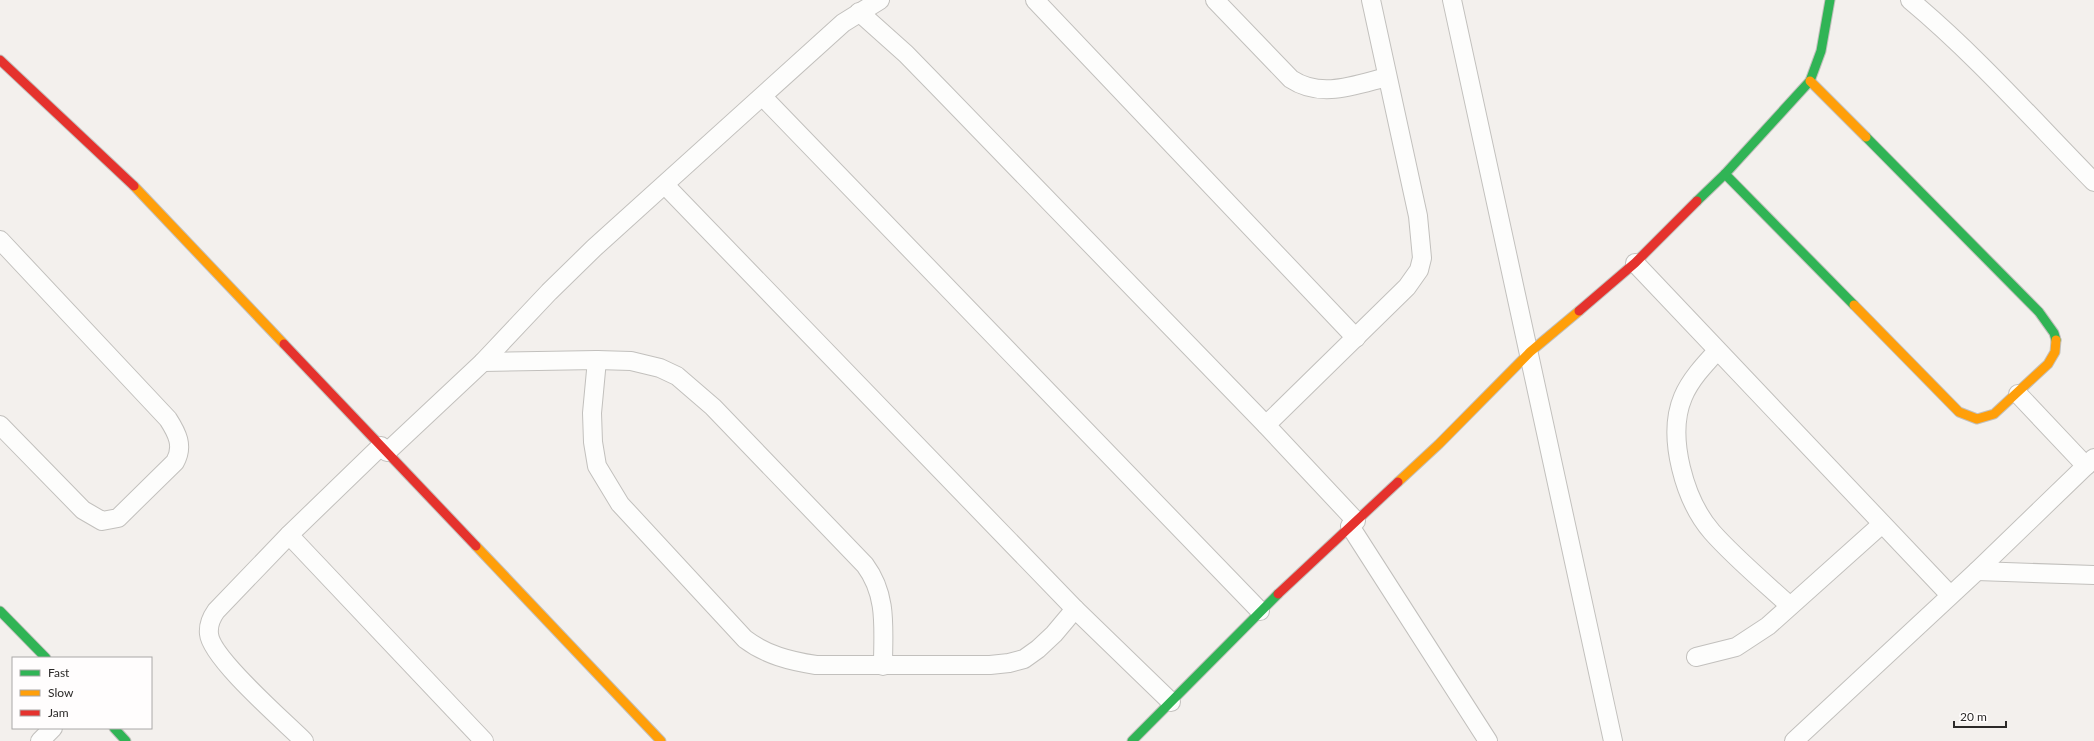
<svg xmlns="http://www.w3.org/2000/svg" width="2094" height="741" font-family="Lato,sans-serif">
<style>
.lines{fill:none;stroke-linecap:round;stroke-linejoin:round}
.street-casing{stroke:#c2c0bd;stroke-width:20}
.fast-casing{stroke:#c2c0bd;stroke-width:11}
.slow-casing{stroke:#c2c0bd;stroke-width:11}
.jam-casing{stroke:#c2c0bd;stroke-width:11}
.street{stroke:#fdfdfc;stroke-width:18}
.fast{stroke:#30b455;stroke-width:9}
.slow{stroke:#ff9f0a;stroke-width:9}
.jam{stroke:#e5322d;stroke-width:9}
</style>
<rect width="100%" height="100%" fill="#f3f0ed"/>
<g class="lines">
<g class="street-casing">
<g id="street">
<polyline points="1035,0 1356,338"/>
<path d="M1215,0L1291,79C1321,99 1355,85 1387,77"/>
<polyline points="1452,0 1613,741"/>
<path d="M1910,0C1976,55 2034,121 2094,182"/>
<polyline points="859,12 906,54 945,94 1266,425 1356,521"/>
<polyline points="763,97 1260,611"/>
<polyline points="665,185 1075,609 1171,702"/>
<path d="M0,240L168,419C177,433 184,446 175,462L118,518L102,521L83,510L0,425"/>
<polyline points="1635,263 1950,595"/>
<path d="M1717,351C1704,365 1690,380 1683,397C1666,437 1685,501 1712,532C1734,557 1765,583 1790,606"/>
<path d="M597,360L592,413L593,442L597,466L620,504L745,639C766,655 790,661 816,665H990L1009,663L1024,659L1038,649L1054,634L1075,609"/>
<path d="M483,362L597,360L631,361L660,368L677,376L713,407L865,565C888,596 883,629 883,666"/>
<polyline points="2018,394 2086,466"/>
<polyline points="1266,425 1407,287 1419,270 1422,258 1418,216 1371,0"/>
<polyline points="387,452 483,362 549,292 594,248 843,23 880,0"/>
<polyline points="1350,526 1488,741"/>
<polyline points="289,535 484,741"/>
<polyline points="1977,571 2094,575"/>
<polyline points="1696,657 1736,647 1768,626 1882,524"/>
<polyline points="40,741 53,728"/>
<path d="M304,741C284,721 211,658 209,634C208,625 211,618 216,611L289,535L381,446"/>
<polyline points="1794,741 1977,571 2094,458"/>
</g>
</g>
<g class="fast-casing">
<g id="fast">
<polyline points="1866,137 2039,312 2054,333 2056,340"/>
<polyline points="1725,174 1854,305"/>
<polyline points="1697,201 1725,174 1810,81 1821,51 1830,0"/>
<polyline points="0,611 46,658"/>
<polyline points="114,728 126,741"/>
<polyline points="1132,741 1278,594"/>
</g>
</g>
<g class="slow-casing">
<g id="slow">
<polyline points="1810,81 1866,137"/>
<polyline points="134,186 284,344"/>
<polyline points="1854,305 1959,412 1977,419 1994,414 2048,364 2055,352 2056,340"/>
<polyline points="1398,482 1439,444 1530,352 1579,311"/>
<polyline points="476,546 661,741"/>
</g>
</g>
<g class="jam-casing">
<g id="jam">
<polyline points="0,60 134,186"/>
<polyline points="1579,311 1635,263 1697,201"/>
<polyline points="284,344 476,546"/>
<polyline points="1278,594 1398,482"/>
</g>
</g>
<use href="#street" class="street"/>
<use href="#fast" class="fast"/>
<use href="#slow" class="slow"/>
<use href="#jam" class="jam"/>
</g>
<rect x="12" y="657" width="140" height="72" fill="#fffdfd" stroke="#aaa8a8"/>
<rect x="20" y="670" width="20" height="6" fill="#30b455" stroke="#aaa8a8"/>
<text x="48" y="677" font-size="12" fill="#2b2928">Fast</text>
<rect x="20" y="690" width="20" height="6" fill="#ff9f0a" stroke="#aaa8a8"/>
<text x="48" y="697" font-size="12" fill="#2b2928">Slow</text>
<rect x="20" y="710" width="20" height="6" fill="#e5322d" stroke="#aaa8a8"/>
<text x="48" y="717" font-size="12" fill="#2b2928">Jam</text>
<path d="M1954 721v6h52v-6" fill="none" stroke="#2b2928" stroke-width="2"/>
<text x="1960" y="721" font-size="12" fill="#2b2928" stroke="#fffdfd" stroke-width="3" paint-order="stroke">20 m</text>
</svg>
